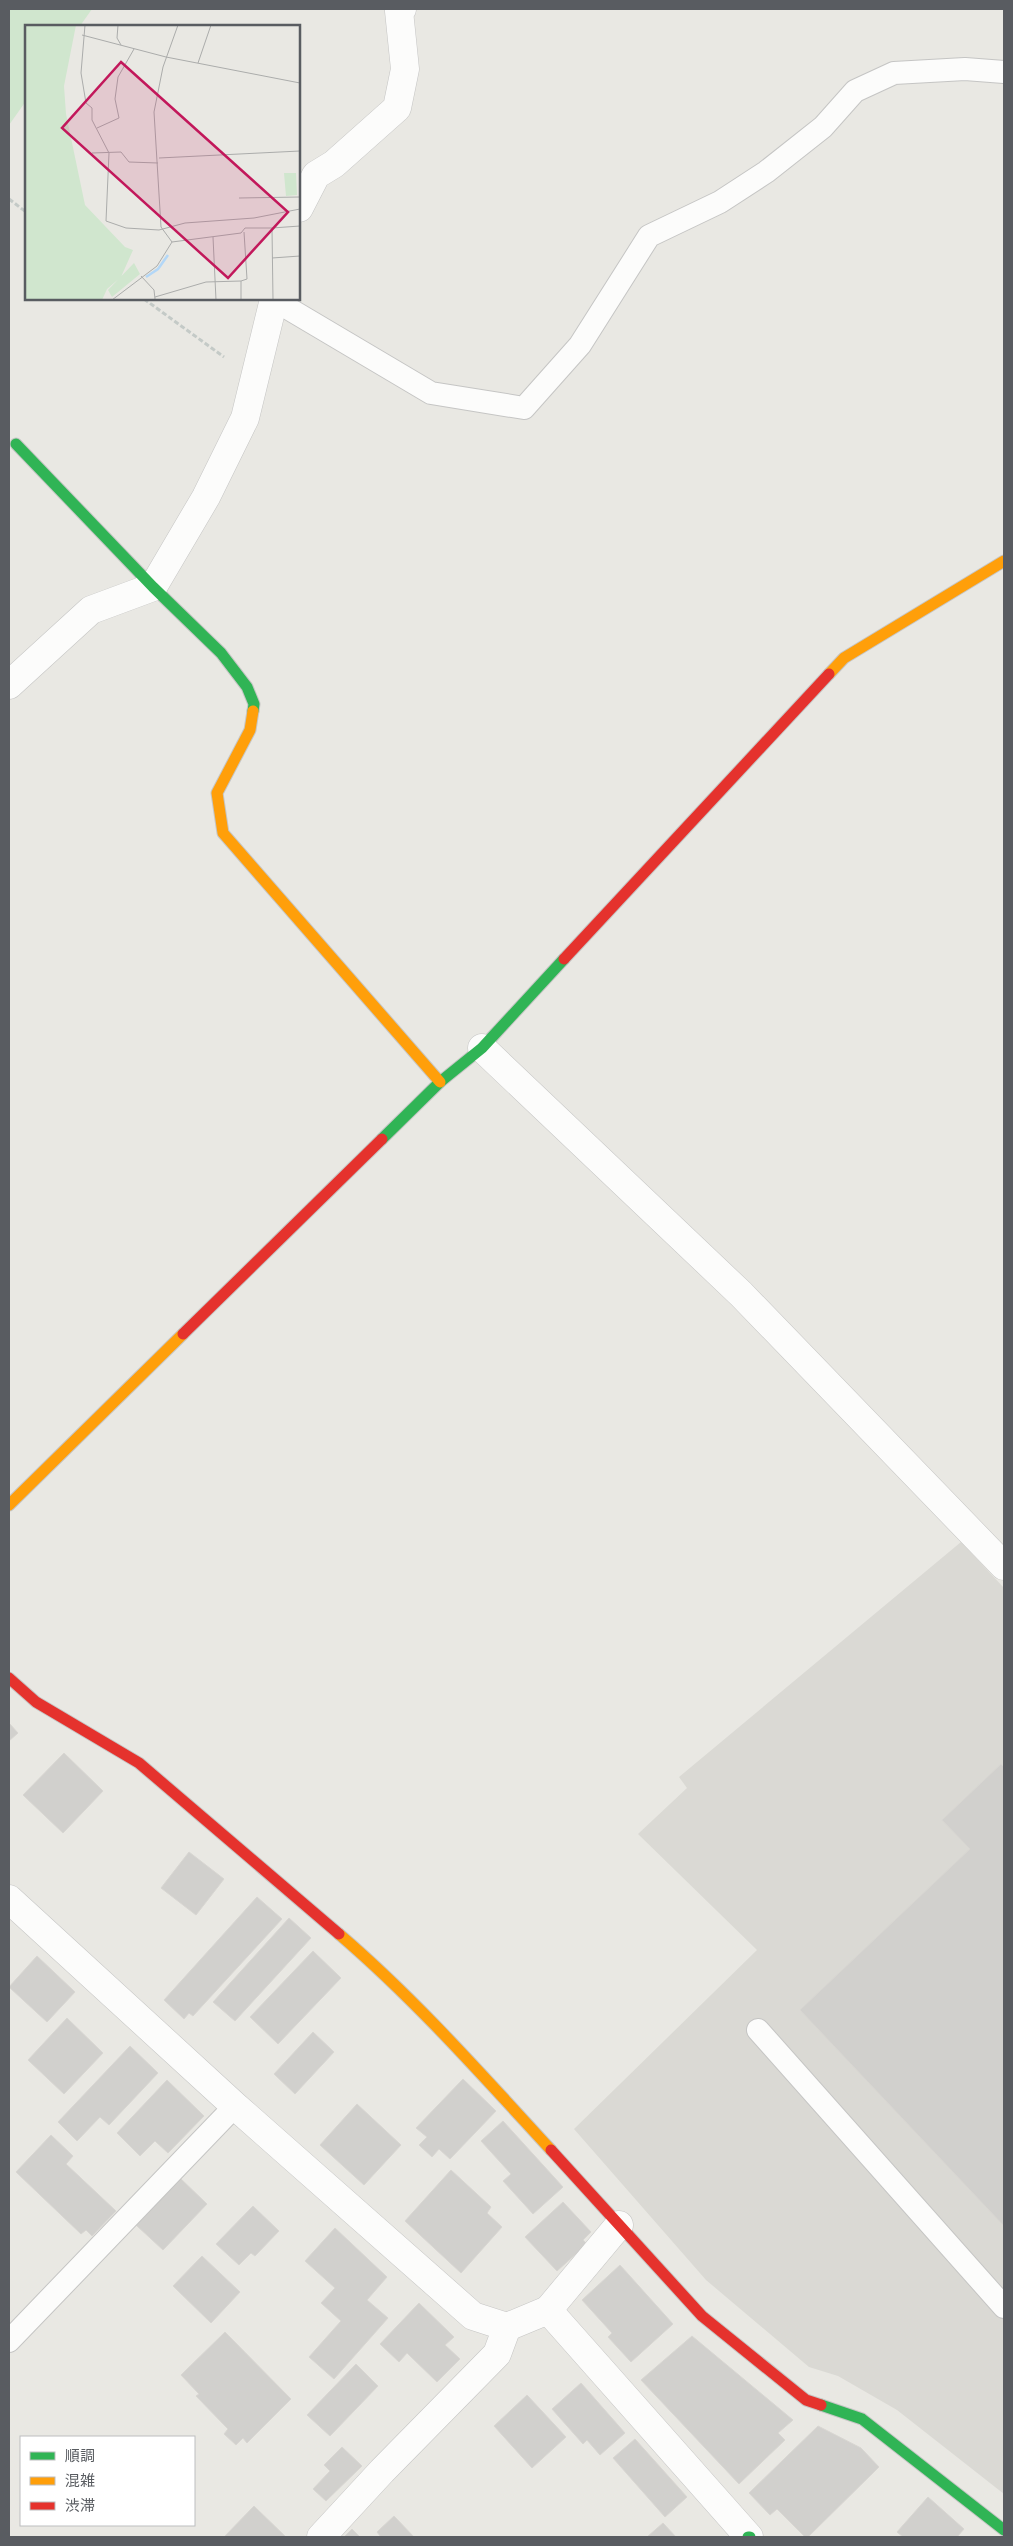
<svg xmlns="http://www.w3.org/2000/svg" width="1013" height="2546" font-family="Arial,'Noto Sans JP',sans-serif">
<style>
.industrial{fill:#dad9d4}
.green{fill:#d0e6ce}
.building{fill:#d1d0cd;stroke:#d8d6d2}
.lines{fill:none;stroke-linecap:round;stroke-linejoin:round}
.lane-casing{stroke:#c5c5c4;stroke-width:24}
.street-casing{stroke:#c5c5c4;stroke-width:29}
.fast-casing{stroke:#c6c6c5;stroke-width:13}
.slow-casing{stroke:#c6c6c5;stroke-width:13}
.jam-casing{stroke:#c6c6c5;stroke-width:13}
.path{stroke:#c4cac7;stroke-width:3;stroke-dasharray:5 2.5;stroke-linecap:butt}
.lane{stroke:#fcfcfb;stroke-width:22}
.street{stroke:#fcfcfb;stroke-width:28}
.fast{stroke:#30b455;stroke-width:11}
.slow{stroke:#ff9f0a;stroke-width:11}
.jam{stroke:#e5322d;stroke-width:11}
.inset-river{fill:none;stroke:#b3d7f7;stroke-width:2.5}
.inset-road{fill:none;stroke:#abacab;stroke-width:1}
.view{fill:#c2185b;fill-opacity:0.15;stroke:#c2185b;stroke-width:2.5}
.inset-edge{fill:none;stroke:#595c61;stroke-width:2.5}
</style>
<rect width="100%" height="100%" fill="#e9e8e3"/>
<polygon class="industrial" points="961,1542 1004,1588 1004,2494 897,2410 838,2376 809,2367 706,2280 574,2129 757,1950 638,1834 687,1788 679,1777"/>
<polygon class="green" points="9,9 92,9 80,26 26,26 26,101 9,125"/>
<g class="building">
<polygon points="9,1723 18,1733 9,1741"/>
<polygon points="64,1753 103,1791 63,1833 23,1795"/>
<polygon points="1001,1764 1004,1767 1004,2226 800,2010 970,1849 942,1820"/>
<polygon points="189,1852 224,1879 196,1915 161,1888"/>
<polygon points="257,1897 282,1919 193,2016 189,2013 184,2019 164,2000"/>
<polygon points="289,1918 311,1938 235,2021 213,2002"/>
<polygon points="313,1951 341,1978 278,2044 250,2017"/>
<polygon points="37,1956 75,1992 47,2022 9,1987"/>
<polygon points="67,2018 103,2053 64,2094 28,2060"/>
<polygon points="313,2032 334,2052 295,2094 274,2074"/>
<polygon points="130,2046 158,2073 109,2125 100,2117 77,2141 58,2122"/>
<polygon points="463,2079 496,2111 450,2159 439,2149 432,2157 419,2145 427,2137 416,2128"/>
<polygon points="167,2080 204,2116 168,2153 155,2141 140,2156 117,2133"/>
<polygon points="357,2104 401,2145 364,2185 320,2145"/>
<polygon points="503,2121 563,2187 533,2214 503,2181 511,2174 481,2141"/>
<polygon points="51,2135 73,2156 66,2164 116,2211 92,2236 86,2230 81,2234 16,2172"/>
<polygon points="451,2170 491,2207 487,2213 502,2227 461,2273 405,2221"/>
<polygon points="180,2178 207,2204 163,2250 136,2225"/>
<polygon points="563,2202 591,2232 583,2240 587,2244 557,2271 525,2237"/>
<polygon points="253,2206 279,2231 255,2256 251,2253 239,2265 216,2244"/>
<polygon points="335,2228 387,2277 367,2300 388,2318 334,2379 309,2357 341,2321 321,2303 335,2288 305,2261"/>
<polygon points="202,2256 240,2292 211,2323 173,2286"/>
<polygon points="620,2265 673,2324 631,2362 608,2337 612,2333 582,2300"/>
<polygon points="419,2303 454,2337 445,2345 460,2359 437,2382 407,2353 399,2362 380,2344"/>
<polygon points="225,2332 291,2399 247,2443 243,2438 236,2445 224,2434 228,2429 196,2396 199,2394 181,2375"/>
<polygon points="692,2336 793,2420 778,2433 785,2440 739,2484 641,2380"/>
<polygon points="356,2364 378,2386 330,2436 307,2415"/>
<polygon points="581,2383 625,2433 600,2455 587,2440 583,2444 552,2409"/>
<polygon points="527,2395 566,2437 532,2468 494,2426"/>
<polygon points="818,2426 861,2448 879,2467 808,2537 805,2537 777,2509 770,2515 749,2493"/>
<polygon points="635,2439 687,2497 665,2517 613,2458"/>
<polygon points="342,2447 362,2466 326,2501 313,2489 330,2471 324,2465"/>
<polygon points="928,2497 964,2529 957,2537 903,2537 897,2532"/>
<polygon points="254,2506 286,2537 224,2537"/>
<polygon points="394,2516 414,2537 381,2537 377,2532"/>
<polygon points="663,2523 676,2537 647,2537"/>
<polygon points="352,2529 360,2537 344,2537"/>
</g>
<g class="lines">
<g class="lane-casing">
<g id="lane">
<polyline points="274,300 431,393 524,408 580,345 649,236 720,202 766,172 823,127 855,91 894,73 965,69 1004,72"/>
<polyline points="758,2030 1004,2307"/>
<polyline points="9,2341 235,2106"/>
</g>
</g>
<g class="street-casing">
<g id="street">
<polyline points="299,208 316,175 334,164 397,108 405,69 399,11 402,9"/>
<polyline points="9,685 91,610 153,587 206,497 245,418 274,299"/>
<polyline points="482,1048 741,1294 1004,1566"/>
<polyline points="9,1899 235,2106 473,2316 507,2327 548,2310 749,2537"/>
<polyline points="548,2310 619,2225"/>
<polyline points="321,2537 382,2471 497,2354 507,2327"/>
</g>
</g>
<g class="fast-casing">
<g id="fast">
<polyline points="16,444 153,587 221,653 247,687 254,704 253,711"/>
<polyline points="382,1139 440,1082 482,1048 564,959"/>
<polyline points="821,2405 862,2419 1004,2530"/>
<polyline points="748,2537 750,2537"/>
</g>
</g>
<g class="slow-casing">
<g id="slow">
<polyline points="829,674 844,658 1004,561"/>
<polyline points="253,711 250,730 217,793 223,833 440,1082"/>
<polyline points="9,1505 183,1334"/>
<path d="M339,1934C416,2000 483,2076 551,2150"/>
</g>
</g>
<g class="jam-casing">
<g id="jam">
<polyline points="564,959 829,674"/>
<polyline points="183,1334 382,1139"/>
<polyline points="9,1678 36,1702 139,1763 339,1934"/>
<polyline points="551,2150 702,2316 806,2400 821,2405"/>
</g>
</g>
<g class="path">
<polyline points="9,199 26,212"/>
<polyline points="144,299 224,357"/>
</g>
<use href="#lane" class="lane"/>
<use href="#street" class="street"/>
<use href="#fast" class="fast"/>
<use href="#slow" class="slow"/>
<use href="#jam" class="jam"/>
</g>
<g transform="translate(25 25)">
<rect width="275" height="275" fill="#e9e8e3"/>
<path d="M0,0H51L39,61L41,89L60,180L100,222L108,225L96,252L82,264L77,275H0ZM259,148H271L272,170L261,171ZM109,238L115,249L87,272L83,265Z" fill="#d0e6ce"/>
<path class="inset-river" d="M121,252L133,244L143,230"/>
<path class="inset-road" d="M60,0L56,48L61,78L67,83V95L84,128L81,196L101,203L134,205L160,198L229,193L275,184M93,0L92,13L96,20M57,10L141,32L275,58M173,38L186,0M72,103L94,93L90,74L93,52L109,24M67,128L96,127L104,137L133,138M134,133L275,126M275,172V147M214,173L275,172M188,212L191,275M147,217L136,202L129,87L138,42L153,0M147,217L216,208L220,203H247M247,233L275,231M116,251L129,265L130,274M130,272L181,257L216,256M62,275H78M87,275L132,241L147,217M216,275V256L222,254L219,207M248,275L247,203L275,201"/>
<path class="view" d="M96,37L263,187L203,253L37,103Z"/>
<rect width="275" height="275" class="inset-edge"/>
</g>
<rect width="1013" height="2546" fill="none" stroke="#595c61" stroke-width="20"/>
<rect x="20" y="2436" width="175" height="90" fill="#ffffff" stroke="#bdbec0"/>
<rect x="30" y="2452" width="25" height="8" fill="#30b455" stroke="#bdbec0"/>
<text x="65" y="2461" font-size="15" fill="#595c61">順調</text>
<rect x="30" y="2477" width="25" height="8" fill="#ff9f0a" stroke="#bdbec0"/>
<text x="65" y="2486" font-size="15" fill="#595c61">混雑</text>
<rect x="30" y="2502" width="25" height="8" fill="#e5322d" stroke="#bdbec0"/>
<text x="65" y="2511" font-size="15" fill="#595c61">渋滞</text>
</svg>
